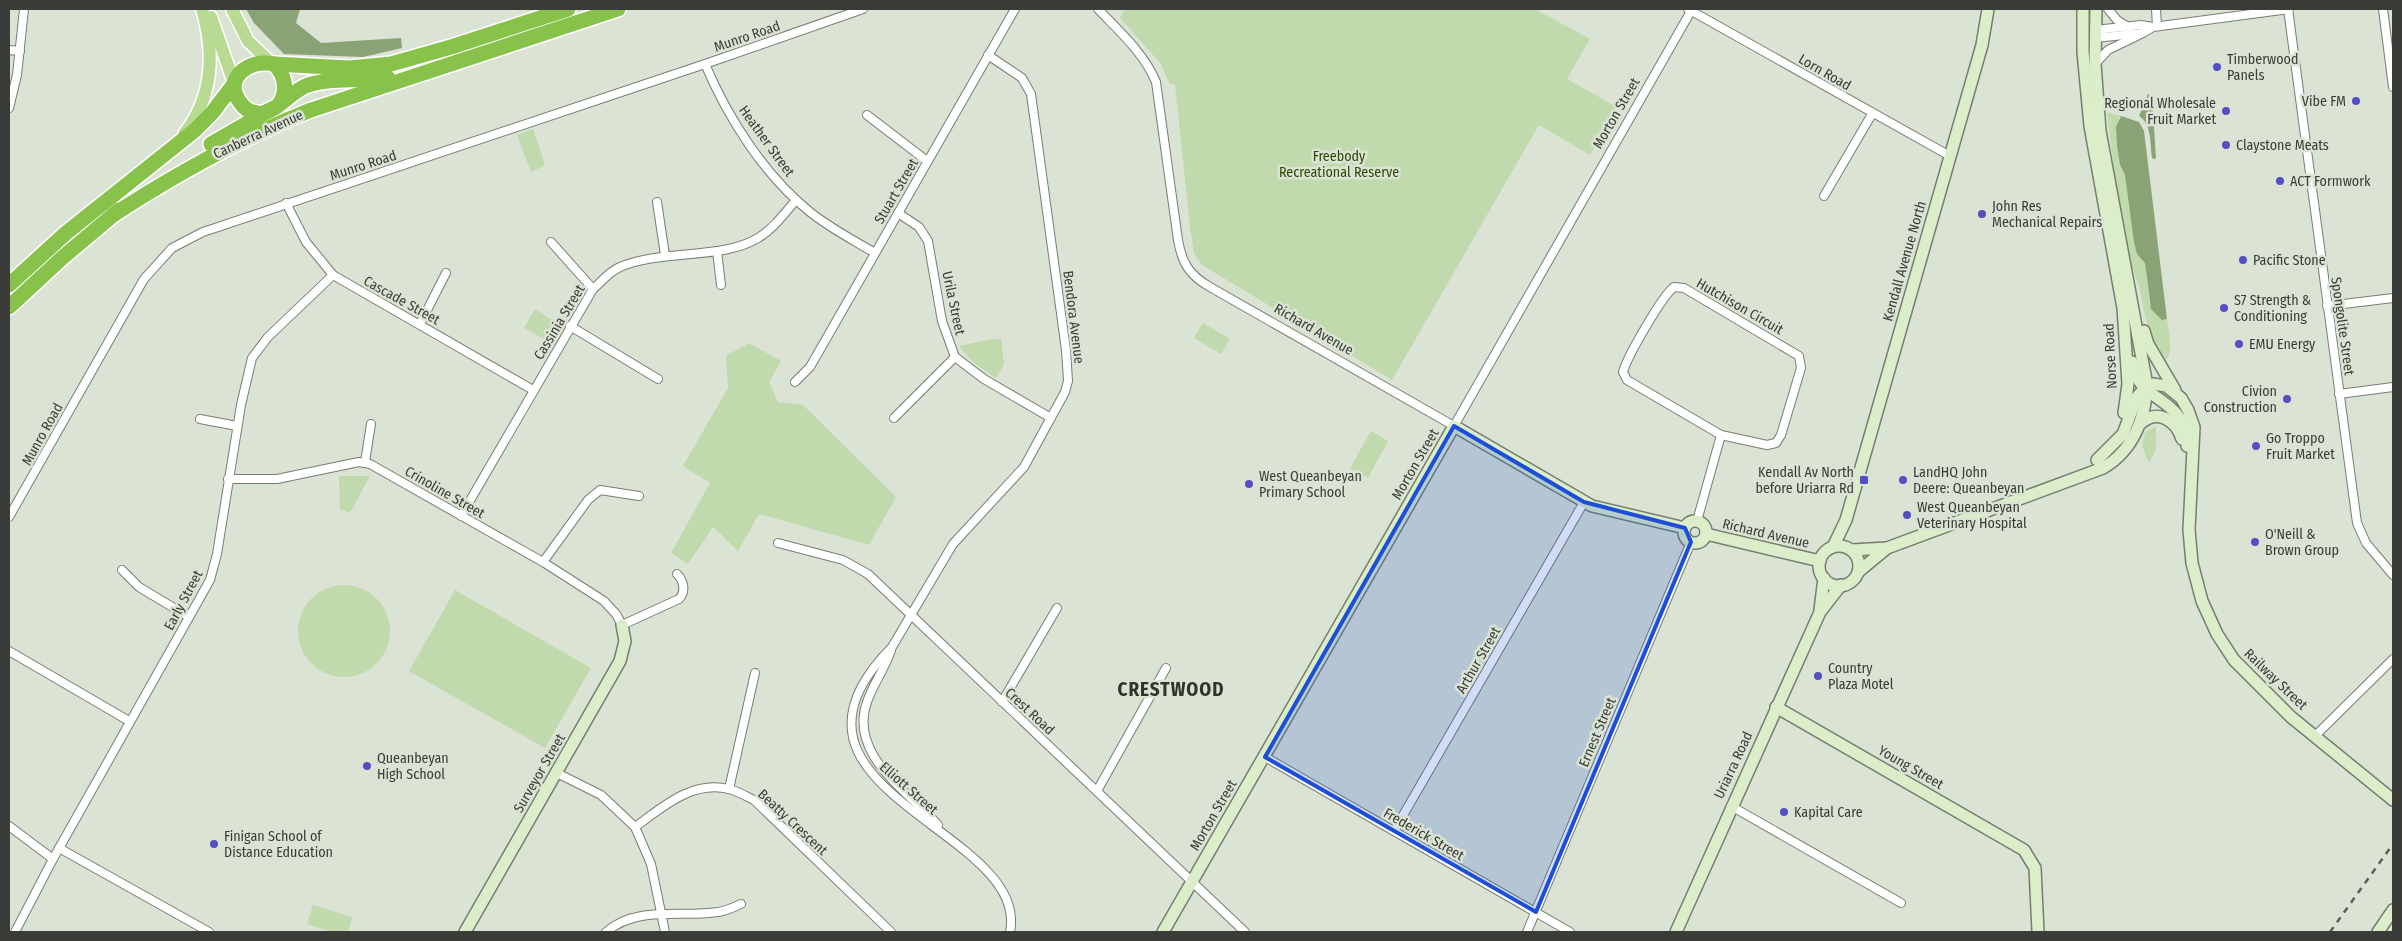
<svg xmlns="http://www.w3.org/2000/svg" width="2402" height="941" font-family="'Fira Sans Condensed',sans-serif">
<style>
.green{fill:#c1daad}
.forest{fill:#8aa376}
.lines{fill:none;stroke-linecap:round;stroke-linejoin:round}
.street-casing{stroke:#767e71;stroke-width:10}
.secondary-casing{stroke:#767e71;stroke-width:14}
.primary-casing{stroke:#fff;stroke-width:15}
.highway-casing{stroke:#fff;stroke-width:18}
.street{stroke:#fff;stroke-width:8}
.secondary{stroke:#dbedc9;stroke-width:11}
.primary{stroke:#b8da93;stroke-width:12}
.highway{stroke:#88c24b;stroke-width:15}
.rail{stroke:#5b6058;stroke-width:2.5;stroke-dasharray:6 6;stroke-linecap:butt}
.marked{fill:#1d4ed8;fill-opacity:0.2;stroke:#1d4ed8;stroke-width:4;stroke-linejoin:round}
.poi-dot{fill:#564dc4;stroke:#dae3d4;stroke-width:2}
.labels{text-anchor:middle;stroke-width:5;stroke-linejoin:round;paint-order:stroke}
.street-label{font-size:14px;fill:#3a3d37;stroke:#dae3d4}
.poi-label{font-size:14px;fill:#3a3d37;stroke:#dae3d4;text-anchor:start}
.park-label{font-size:14px;fill:#2c4a03;stroke:#dae3d4}
.district-label{font-size:19px;font-weight:bold;letter-spacing:1px;fill:#2f3529;stroke:#dae3d4}
</style>
<rect width="100%" height="100%" fill="#dae3d4"/>
<g class="green">
<polygon points="1125,9 1535,9 1590,39 1567,79 1617,107 1590,155 1539,125 1392,380 1202,265 1194,253 1190,227 1175,85 1169,83 1161,64 1120,18"/>
<path d="M2107,112L2121,116L2118,119L2120,165L2125,175L2137,254L2145,262L2149,301L2162,319H2167C2168,331 2175,353 2164,362C2148,338 2145,314 2139,287C2137,278 2132,271 2130,262C2119,213 2113,162 2107,112Z"/>
<polygon points="533,129 545,165 531,172 517,135"/>
<polygon points="535,309 568,330 558,347 524,328"/>
<polygon points="1203,323 1230,339 1221,354 1194,338"/>
<polygon points="992,339 1001,339 1004,364 996,378 974,363 959,346"/>
<polygon points="749,343 781,361 769,382 778,402 803,405 896,497 869,545 759,514 738,551 713,527 688,564 671,553 710,483 683,466 728,388 726,356"/>
<polygon points="2156,426 2156,450 2149,463 2142,446 2145,432"/>
<polygon points="1371,431 1388,441 1368,478 1350,468"/>
<polygon points="339,476 370,476 350,513 340,509"/>
<circle cx="344" cy="631" r="46"/>
<polygon points="455,590 591,668 545,748 409,671"/>
<polygon points="313,905 352,917 348,932 332,932 307,924"/>
</g>
<g class="forest">
<polygon points="246,9 300,9 296,23 321,43 401,38 402,48 363,57 284,54 254,23"/>
<path d="M2148,94L2152,96L2156,158L2154,159L2152,158C2150,144 2152,124 2139,116Z"/>
<polygon points="2121,116 2139,122 2144,131 2167,319 2162,320 2151,309 2145,263 2137,254 2134,242 2125,175 2120,165 2117,145 2116,127"/>
</g>
<g class="lines">
<g class="street-casing">
<g id="street">
<path d="M1098,9C1119,31 1144,53 1156,82L1178,240C1182,263 1189,275 1210,287L1454,426L1691,11"/>
<polyline points="1688,9 1950,156"/>
<polyline points="2108,9 2117,20 2128,27"/>
<polyline points="2156,9 2157,26"/>
<polyline points="2288,9 2357,523 2366,543 2393,575"/>
<polyline points="2383,9 2393,87"/>
<polyline points="2095,30 2141,25 2153,27 2289,9"/>
<polyline points="2095,38 2143,33 2153,27"/>
<polyline points="9,50 20,51"/>
<path d="M988,55L1022,78L1031,94L1066,350L1068,381L1065,392L1024,467L953,544L892,647C749,791 1031,829 1010,932"/>
<path d="M705,64C728,118 764,175 810,212C830,228 853,240 875,253"/>
<polyline points="2095,64 2108,50 2141,34"/>
<polyline points="9,108 17,75 24,9"/>
<polyline points="867,115 927,161"/>
<polyline points="1824,196 1872,114"/>
<polyline points="657,202 665,255"/>
<polyline points="286,203 306,242 333,275 533,390"/>
<polyline points="898,213 919,227 928,241 942,321 955,357 984,379 1051,418"/>
<polyline points="551,242 593,289"/>
<polyline points="717,251 721,285"/>
<path d="M1674,287L1684,288L1799,356L1801,368L1781,435L1776,443L1767,445L1721,435L1627,380L1623,372C1627,357 1662,296 1674,287Z"/>
<polyline points="2327,306 2393,298"/>
<polyline points="420,324 446,273"/>
<polyline points="570,326 658,379"/>
<polyline points="795,382 810,367 1015,9"/>
<polyline points="2339,394 2393,387"/>
<polyline points="894,418 955,357"/>
<polyline points="200,419 237,426"/>
<polyline points="365,462 371,424"/>
<path d="M228,479H277L359,462L370,464L543,562L604,601L616,614L622,625L679,599C686,592 684,581 677,574"/>
<path d="M461,516L593,289C601,282 610,271 620,267C662,249 722,260 758,238C773,229 785,213 796,200"/>
<polyline points="9,517 144,279 172,248 203,232 705,64 863,9"/>
<polyline points="1697,521 1721,435"/>
<polyline points="778,543 843,560 868,574 1245,932"/>
<polyline points="543,562 588,500 600,490 639,496"/>
<polyline points="122,570 139,587 189,617"/>
<path d="M891,650C885,669 873,684 867,702C848,755 909,792 938,825"/>
<polyline points="9,651 129,721"/>
<polyline points="1002,702 1057,608"/>
<polyline points="2316,735 2393,659"/>
<polyline points="1265,757 1570,932"/>
<polyline points="557,773 601,795 635,827 651,864 665,932"/>
<polyline points="729,789 755,673"/>
<polyline points="1097,791 1166,668"/>
<polyline points="1731,806 1901,903"/>
<polyline points="9,826 53,859"/>
<path d="M635,827C663,807 692,780 729,789C737,791 746,796 754,800L891,932"/>
<polyline points="1394,831 1584,502"/>
<polyline points="59,848 209,932"/>
<polyline points="15,932 53,859 210,580 217,554 241,405 252,358 268,337 333,275"/>
<path d="M606,932C638,905 680,918 718,912C726,911 734,907 741,904"/>
<polyline points="1527,932 1691,542"/>
</g>
</g>
<g class="secondary-casing">
<g id="secondary">
<polyline points="2083,9 2083,52 2090,126 2123,308 2128,384 2124,413"/>
<polyline points="2144,331 2148,344 2175,390"/>
<path d="M2132,362C2138,405 2186,394 2187,446"/>
<path d="M2140,424C2157,408 2176,420 2182,439"/>
<polyline points="2097,460 2123,434 2137,397 2146,387 2153,384 2166,386 2181,398 2188,410 2194,427 2189,530 2192,563 2202,601 2217,634 2234,660 2291,717 2393,800"/>
<circle cx="1695" cy="532" r="11"/>
<polyline points="1706,534 1820,561"/>
<circle cx="1839" cy="566" r="20"/>
<polyline points="1833,547 1846,520 1982,45 1988,9"/>
<path d="M1852,550L1887,548L2103,468C2134,450 2148,414 2146,380L2100,131L2095,64L2096,9"/>
<polyline points="1858,572 1887,548"/>
<polyline points="1820,610 1824,578"/>
<polyline points="1776,707 2024,850 2035,868 2038,932"/>
<polyline points="465,932 620,661 625,641 622,625"/>
<polyline points="1163,932 1454,426 1592,506 1685,528"/>
<polyline points="1676,932 1820,612 1841,585"/>
<polyline points="2378,932 2393,910"/>
</g>
</g>
<g class="primary-casing">
<g id="primary">
<polyline points="232,9 248,41 272,64"/>
<polyline points="211,17 234,83"/>
<path d="M184,134C213,97 215,53 202,9"/>
</g>
</g>
<g class="highway-casing">
<g id="highway">
<polyline points="274,64 349,68 391,64 451,47 568,9"/>
<path d="M280,103C288,89 285,75 274,64C250,58 222,78 240,102C245,110 253,114 263,113C280,109 291,91 308,85C332,77 363,81 388,78"/>
<polyline points="211,144 270,110"/>
<path d="M113,215C176,174 240,138 311,110L618,9"/>
<polyline points="9,285 66,233 194,131 212,113 234,84"/>
<polyline points="9,307 62,258 119,210"/>
</g>
</g>
<use href="#street" class="street"/>
<use href="#secondary" class="secondary"/>
<use href="#primary" class="primary"/>
<use href="#highway" class="highway"/>
<polyline class="rail" points="2330,932 2393,844"/>
</g>
<path class="marked" d="M1454,426L1584,502L1685,528L1691,542L1536,912L1265,757Z"/>
<g class="poi-dot">
<circle cx="2217" cy="67" r="5"/>
<circle cx="2356" cy="101" r="5"/>
<circle cx="2226" cy="111" r="5"/>
<circle cx="2226" cy="145" r="5"/>
<circle cx="2280" cy="181" r="5"/>
<circle cx="1982" cy="214" r="5"/>
<circle cx="2243" cy="260" r="5"/>
<circle cx="2224" cy="308" r="5"/>
<circle cx="2239" cy="344" r="5"/>
<circle cx="2287" cy="399" r="5"/>
<circle cx="2256" cy="446" r="5"/>
<rect x="1859" y="475" width="10" height="10" rx="2.5"/>
<circle cx="1903" cy="480" r="5"/>
<circle cx="1249" cy="484" r="5"/>
<circle cx="1907" cy="515" r="5"/>
<circle cx="2255" cy="542" r="5"/>
<circle cx="1818" cy="676" r="5"/>
<circle cx="367" cy="766" r="5"/>
<circle cx="1784" cy="812" r="5"/>
<circle cx="214" cy="844" r="5"/>
</g>
<g class="labels">
<g class="street-label">
<text transform="translate(747 36) rotate(-19)" y="5">Munro Road</text>
<text transform="translate(1825 72) rotate(30)" y="5">Lorn Road</text>
<text transform="translate(1616 113) rotate(-60)" y="5">Morton Street</text>
<text transform="translate(258 134) rotate(-25)" y="5">Canberra Avenue</text>
<text transform="translate(767 141) rotate(54)" y="5">Heather Street</text>
<text transform="translate(363 165) rotate(-18)" y="5">Munro Road</text>
<text transform="translate(896 191) rotate(-60)" y="5">Stuart Street</text>
<text transform="translate(1904 261) rotate(-74)" y="5">Kendall Avenue North</text>
<text transform="translate(402 300) rotate(29)" y="5">Cascade Street</text>
<text transform="translate(954 303) rotate(78)" y="5">Urila Street</text>
<text transform="translate(1740 306) rotate(30)" y="5">Hutchison Circuit</text>
<text transform="translate(1074 317) rotate(83)" y="5">Bendora Avenue</text>
<text transform="translate(559 322) rotate(-59)" y="5">Cassinia Street</text>
<text transform="translate(2343 326) rotate(82)" y="5">Spongolite Street</text>
<text transform="translate(1314 329) rotate(30)" y="5">Richard Avenue</text>
<text transform="translate(2110 356) rotate(-93)" y="5">Norse Road</text>
<text transform="translate(42 434) rotate(-61)" y="5">Munro Road</text>
<text transform="translate(1415 464) rotate(-60)" y="5">Morton Street</text>
<text transform="translate(445 492) rotate(30)" y="5">Crinoline Street</text>
<text transform="translate(1766 533) rotate(13)" y="5">Richard Avenue</text>
<text transform="translate(183 600) rotate(-62)" y="5">Early Street</text>
<text transform="translate(1478 660) rotate(-60)" y="5">Arthur Street</text>
<text transform="translate(2276 679) rotate(44)" y="5">Railway Street</text>
<text transform="translate(1030 711) rotate(43)" y="5">Crest Road</text>
<text transform="translate(1597 732) rotate(-67)" y="5">Ernest Street</text>
<text transform="translate(1733 765) rotate(-65)" y="5">Uriarra Road</text>
<text transform="translate(1911 767) rotate(30)" y="5">Young Street</text>
<text transform="translate(539 773) rotate(-60)" y="5">Surveyor Street</text>
<text transform="translate(909 788) rotate(41)" y="5">Elliott Street</text>
<text transform="translate(1213 815) rotate(-60)" y="5">Morton Street</text>
<text transform="translate(793 822) rotate(43)" y="5">Beatty Crescent</text>
<text transform="translate(1424 834) rotate(30)" y="5">Frederick Street</text>
</g>
<g class="poi-label">
<text x="2227" y="64">Timberwood<tspan x="2227" dy="16">Panels</tspan></text>
<text x="2346" y="106" text-anchor="end">Vibe FM</text>
<text x="2216" y="108" text-anchor="end">Regional Wholesale<tspan x="2216" dy="16">Fruit Market</tspan></text>
<text x="2236" y="150">Claystone Meats</text>
<text x="2290" y="186">ACT Formwork</text>
<text x="1992" y="211">John Res<tspan x="1992" dy="16">Mechanical Repairs</tspan></text>
<text x="2253" y="265">Pacific Stone</text>
<text x="2234" y="305">S7 Strength &amp;<tspan x="2234" dy="16">Conditioning</tspan></text>
<text x="2249" y="349">EMU Energy</text>
<text x="2277" y="396" text-anchor="end">Civion<tspan x="2277" dy="16">Construction</tspan></text>
<text x="2266" y="443">Go Troppo<tspan x="2266" dy="16">Fruit Market</tspan></text>
<text x="1854" y="477" text-anchor="end">Kendall Av North<tspan x="1854" dy="16">before Uriarra Rd</tspan></text>
<text x="1913" y="477">LandHQ John<tspan x="1913" dy="16">Deere: Queanbeyan</tspan></text>
<text x="1259" y="481">West Queanbeyan<tspan x="1259" dy="16">Primary School</tspan></text>
<text x="1917" y="512">West Queanbeyan<tspan x="1917" dy="16">Veterinary Hospital</tspan></text>
<text x="2265" y="539">O'Neill &amp;<tspan x="2265" dy="16">Brown Group</tspan></text>
<text x="1828" y="673">Country<tspan x="1828" dy="16">Plaza Motel</tspan></text>
<text x="377" y="763">Queanbeyan<tspan x="377" dy="16">High School</tspan></text>
<text x="1794" y="817">Kapital Care</text>
<text x="224" y="841">Finigan School of<tspan x="224" dy="16">Distance Education</tspan></text>
</g>
<g class="park-label">
<text x="1339" y="161">Freebody<tspan x="1339" dy="16">Recreational Reserve</tspan></text>
</g>
<g class="district-label">
<text x="1171" y="696">CRESTWOOD</text>
</g>
</g>
<rect width="2402" height="941" fill="none" stroke="#3a3d37" stroke-width="20"/>
</svg>
